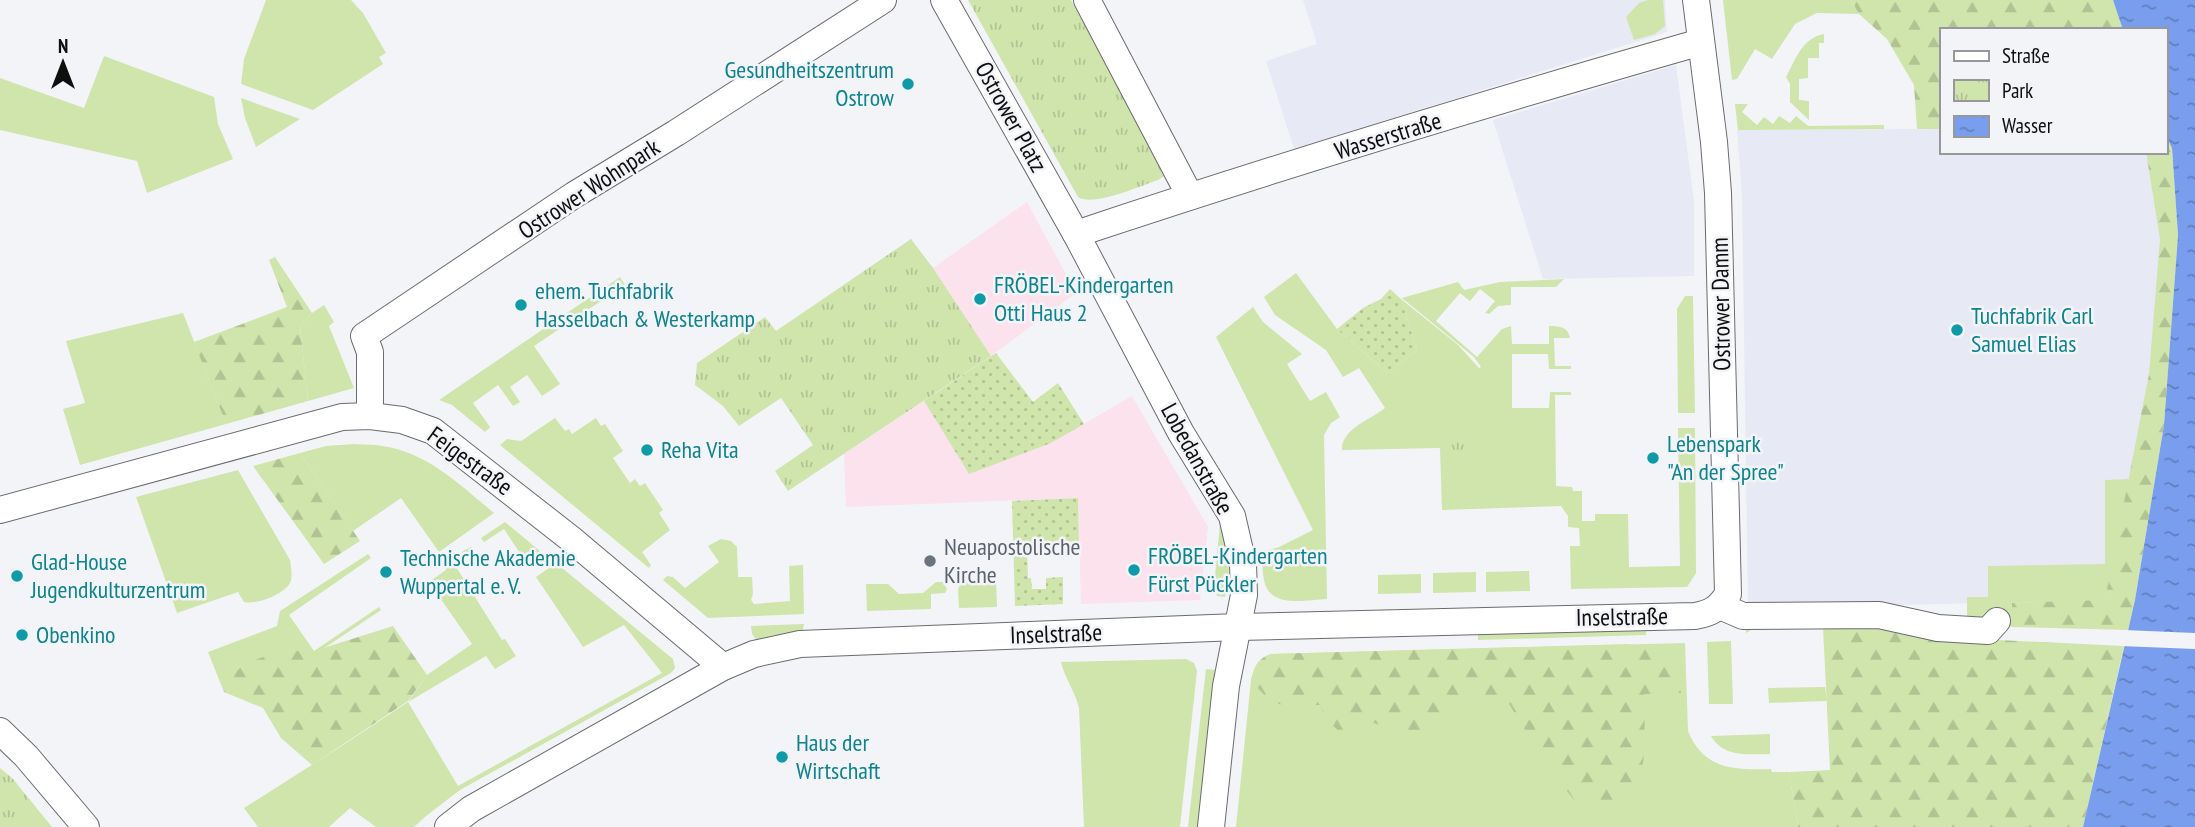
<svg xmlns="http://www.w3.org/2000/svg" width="2195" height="827" font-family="'PT Sans Narrow',sans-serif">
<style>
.built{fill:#e7e9f5}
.education{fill:#fbe2ed}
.grass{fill:#cfe5ac}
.forest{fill:url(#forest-firs)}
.park{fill:url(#park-tufts)}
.garden{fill:url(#garden-dots)}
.water{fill:url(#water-ripples)}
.pier{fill:#f3f4f8}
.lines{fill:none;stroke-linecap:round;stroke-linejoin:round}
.street-casing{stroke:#6a6b6f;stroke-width:28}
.street{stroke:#fff;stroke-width:26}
.culture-dot{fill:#0f9aa8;stroke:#f3f4f8;stroke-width:2.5}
.worship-dot{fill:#6b7280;stroke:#f3f4f8;stroke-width:2.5}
.labels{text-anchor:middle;stroke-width:5;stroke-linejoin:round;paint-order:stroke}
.culture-label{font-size:24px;fill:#0d838f;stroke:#f3f4f8;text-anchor:start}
.street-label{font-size:24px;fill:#0e0e0f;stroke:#f3f4f8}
.worship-label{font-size:24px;fill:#5b616d;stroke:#f3f4f8;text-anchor:start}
</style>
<defs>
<pattern id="forest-firs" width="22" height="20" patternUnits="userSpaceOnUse" patternTransform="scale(1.75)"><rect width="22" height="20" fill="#cfe5ac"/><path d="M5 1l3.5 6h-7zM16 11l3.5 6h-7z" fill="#b1c393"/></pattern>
<pattern id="park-tufts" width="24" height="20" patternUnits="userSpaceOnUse" patternTransform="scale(1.75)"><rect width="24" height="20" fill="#cfe5ac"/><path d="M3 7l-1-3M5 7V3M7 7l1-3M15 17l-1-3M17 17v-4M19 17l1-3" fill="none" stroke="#b1c393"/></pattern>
<pattern id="garden-dots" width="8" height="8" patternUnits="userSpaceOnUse" patternTransform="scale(1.75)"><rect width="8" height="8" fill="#cfe5ac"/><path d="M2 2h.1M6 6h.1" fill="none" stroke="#b1c393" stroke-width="1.8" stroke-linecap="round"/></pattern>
<pattern id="water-ripples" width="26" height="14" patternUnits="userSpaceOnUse" patternTransform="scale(1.75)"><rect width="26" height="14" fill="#799eed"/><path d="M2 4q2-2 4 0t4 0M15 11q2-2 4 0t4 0" fill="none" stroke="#627fbe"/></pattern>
</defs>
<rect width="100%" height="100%" fill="#f3f4f8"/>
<g class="built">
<polygon points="1303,0 1665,0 1667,32 1294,149 1266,61 1317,44"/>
<polygon points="1676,65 1694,201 1694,276 1543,279 1493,120"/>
<polygon points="1941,129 1941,152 2165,152 2165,134 2172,148 2135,600 1748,608 1742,195 1737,130"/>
</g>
<g class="education">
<polygon points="1027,202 1076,293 991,356 933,268"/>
<polygon points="1132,396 1208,527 1200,600 1081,604 1078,498 846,507 844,454 924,401 969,474 1051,443"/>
</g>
<g class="grass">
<polygon points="266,0 351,0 363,13 386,53 379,57 383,64 313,110 241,84 244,59"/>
<polygon points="1648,0 1663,0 1665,26 1655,34 1634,40 1626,17 1639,3"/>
<polygon points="1723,0 1851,0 1859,14 1817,13 1795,24 1772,59 1755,49 1737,79 1732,80"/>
<path d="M1824,34V43H1819V58H1808V78L1799,79V100L1809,101V120L1790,102V84L1786,77C1796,59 1802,38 1824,34Z"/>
<polygon points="104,56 214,97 218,124 233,159 147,193 137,161 0,130 0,78 84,108"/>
<polygon points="241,98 300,119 256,147 245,118"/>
<polygon points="1735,104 1748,104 1742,112 1757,125 1764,117 1773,124 1779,116 1790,123 1796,116 1808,126 1884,125 1884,129 1738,130"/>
<path d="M1296,273L1337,329L1387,373L1417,350L1401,299L1458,345L1479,368L1481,367L1474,357L1402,298L1458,282L1464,290L1500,282L1564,279L1556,287H1511V305L1498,306L1489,314L1485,313L1495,301L1480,289L1470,301L1460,293L1436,321L1477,357L1502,329L1511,326L1512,344H1549V326C1560,326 1568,327 1570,338H1554L1555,366H1571V369H1549L1548,354H1512V408H1549L1550,392H1571V395H1555L1556,486L1572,487L1573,491H1582V521H1595V514H1628L1629,567L1680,566L1678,428H1695L1696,573L1687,587L1571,589L1570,546H1580L1579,528L1568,527V516L1561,506L1442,510L1440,448L1342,450C1341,429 1370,420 1385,408L1359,368L1343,377L1326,350L1275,315L1264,297Z"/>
<polygon points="620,277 625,285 534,346 560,384 542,396 527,375 510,387 520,402 513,406 498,385 473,403 490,427 485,432 452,405 439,400"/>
<polygon points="1685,296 1693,296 1695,413 1678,413 1677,309"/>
<polygon points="324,305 334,322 329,326 354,388 308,401 300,326 312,313"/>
<path d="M1253,307L1263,322L1302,354L1287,364L1310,401L1326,392L1340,417L1331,423L1324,435L1327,599C1306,600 1269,609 1264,580C1262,571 1263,561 1262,552L1279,547L1313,530L1216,337Z"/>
<polygon points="183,313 226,424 80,465 63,409 85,403 66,341"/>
<polygon points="555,418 565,431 569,429 572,434 596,418 601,426 605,424 623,451 613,458 630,483 635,479 640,486 645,483 663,510 659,513 670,530 642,552 651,565 649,568 500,445 507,439 521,441"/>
<path d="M354,444C363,445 373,444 382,446C427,452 460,485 494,513L439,552L401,498L353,531L300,453L326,446Z"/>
<path d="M238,470L290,560C291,567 293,577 290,583C283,595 256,605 244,602L238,592L177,613L136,497Z"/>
<polygon points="2130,479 2105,601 2013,603 2012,627 1989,617 1967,617 1967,597 1988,597 1988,566 2105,564 2105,480"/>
<polygon points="505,522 540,551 525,561 504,529 484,542 481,538"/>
<path d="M1220,523C1227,545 1233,574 1225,597L1217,596L1214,587Z"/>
<polygon points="721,539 731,541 737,547 738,577 752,577 753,594 751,600 754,604 790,601 789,566 803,565 804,614 708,618 663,580 667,576 673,577 685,588 719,562 708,546"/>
<polygon points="470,547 473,549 453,562 502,640 505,639 516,656 495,669 486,656 408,702 458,786 662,673 624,625 583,647 536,577 556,563 673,659 675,668 671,673 460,790 426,816 414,827 376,827 350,808 329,827 258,827 244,808 340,747 408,702 427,675 472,644 429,582 446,570 446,562"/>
<polygon points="368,554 371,558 289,615 314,651 379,607 381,610 314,655 222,683 224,692 208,652 277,626 280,611"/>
<polygon points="1529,571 1530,591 1486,592 1486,572"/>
<polygon points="1476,572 1476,592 1433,593 1433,573"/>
<polygon points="1421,574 1421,593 1378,594 1378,575"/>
<polygon points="996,581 997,607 959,608 958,589 962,582"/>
<polygon points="936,582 943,582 947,589 945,593 931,594 931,609 867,611 866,584 888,584 899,594 923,593"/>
<polygon points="804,624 802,633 758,642 752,634 751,626"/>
<polygon points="1646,626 1646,635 1478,640 1478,631"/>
<polygon points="1731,641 1733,704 1709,704 1707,642"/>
<path d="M1685,643L1688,731C1704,770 1734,770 1771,769L1772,772H1789L1798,827H1236L1251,680C1255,666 1257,659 1271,654Z"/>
<path d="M1186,659L1194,663L1197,671L1180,827H1084L1079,708C1075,691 1065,679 1061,662Z"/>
<polygon points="1206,669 1215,670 1199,827 1188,827"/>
<polygon points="1825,687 1827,701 1769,703 1768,688"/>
<path d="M1770,734V754C1748,754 1724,758 1711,736Z"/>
</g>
<g class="forest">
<polygon points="1851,0 2113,0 2123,30 1941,30 1941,129 1917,129 1914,85 1887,39 1859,14"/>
<polygon points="2165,134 2172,148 2178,235 2164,425 2135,600 2128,630 2012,627 2012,603 2105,600 2149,374 2160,239 2146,152 2165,152"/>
<polygon points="275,257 312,313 300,326 308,401 226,424 194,342 287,307 269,260"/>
<polygon points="300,453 360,541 324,564 253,466"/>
<polygon points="1879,623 1938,637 2124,646 2083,827 1798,827 1789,772 1830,770 1823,627 1753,629 1746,633 1746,628"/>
<polygon points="393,626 427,675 408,701 312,765 281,738 263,708 224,692 222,683 245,664 279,651 314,651"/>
<path d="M1628,644L1672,653L1681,693L1644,694L1645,751L1637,796L1614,808L1574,800L1545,763L1505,697L1455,701L1420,732L1396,730L1374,723L1343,735L1328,721L1320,705C1281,705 1277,712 1251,680C1255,666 1257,659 1271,654Z"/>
</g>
<g class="park">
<path d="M968,0H1071L1166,175L1158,180C1140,186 1094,207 1078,197Z"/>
<polygon points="911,239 933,268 991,356 788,491 775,471 813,445 781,398 739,426 723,406 695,385 697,363 765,317 776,331"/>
<polygon points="1466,425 1467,430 1474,433 1475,454 1468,459 1445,458 1444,431 1454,426"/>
<polygon points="0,768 13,779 52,827 0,827"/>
</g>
<g class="garden">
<polygon points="1390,289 1401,299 1417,350 1387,373 1337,329 1363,308 1381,299"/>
<polygon points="996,353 1033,402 1058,383 1084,424 1051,443 969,474 924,401"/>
<polygon points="1078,498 1079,541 1062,542 1062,546 1027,547 1028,578 1031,578 1032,589 1046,589 1046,578 1063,577 1063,604 1015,606 1012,501"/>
</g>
<polygon class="water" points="2113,0 2195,0 2195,827 2083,827 2135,600 2164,425 2178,235 2172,148 2165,134 2165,30 2123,30"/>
<polygon class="pier" points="2124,630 2195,633 2195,649 2120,646"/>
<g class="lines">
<g class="street-casing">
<g id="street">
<polyline points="944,0 1076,234 1181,433 1232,516 1243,564 1244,595 1226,686 1211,827"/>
<polyline points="1087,0 1190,196"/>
<path d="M1076,234C1283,165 1491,102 1701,42"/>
<polyline points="370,416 370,352 364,336 574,195 676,133 883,0"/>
<polyline points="0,510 342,417 370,416 402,420 433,431 571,539 723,667"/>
<polyline points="1720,606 1743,616 1879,615 1938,628 1988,631 1997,621"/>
<polyline points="0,731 26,756 86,827"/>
<path d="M448,827L471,809L723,667L754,654L800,644L1238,627L1695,616C1712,613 1719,608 1728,594L1718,193L1714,142L1696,0"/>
</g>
</g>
<use href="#street" class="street"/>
</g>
<g class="culture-dot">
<circle cx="908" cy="84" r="7"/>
<circle cx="980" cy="299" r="7"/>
<circle cx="521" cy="305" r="7"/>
<circle cx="1957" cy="330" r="7"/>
<circle cx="647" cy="450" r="7"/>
<circle cx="1653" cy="458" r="7"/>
<circle cx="1134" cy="570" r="7"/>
<circle cx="386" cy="572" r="7"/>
<circle cx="17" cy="576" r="7"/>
<circle cx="22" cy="635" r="7"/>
<circle cx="782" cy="757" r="7"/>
</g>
<circle class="worship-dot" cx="930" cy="561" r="7"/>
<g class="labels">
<g class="culture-label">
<text x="894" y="78" text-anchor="end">Gesundheitszentrum<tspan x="894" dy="28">Ostrow</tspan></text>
<text x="994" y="293">FRÖBEL-Kindergarten<tspan x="994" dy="28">Otti Haus 2</tspan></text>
<text x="535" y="299">ehem. Tuchfabrik<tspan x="535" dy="28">Hasselbach &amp; Westerkamp</tspan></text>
<text x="1971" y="324">Tuchfabrik Carl<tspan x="1971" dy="28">Samuel Elias</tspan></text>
<text x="1667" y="452">Lebenspark<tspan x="1667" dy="28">"An der Spree"</tspan></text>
<text x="661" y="458">Reha Vita</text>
<text x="1148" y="564">FRÖBEL-Kindergarten<tspan x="1148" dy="28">Fürst Pückler</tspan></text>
<text x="400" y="566">Technische Akademie<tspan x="400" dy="28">Wuppertal e. V.</tspan></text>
<text x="31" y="570">Glad-House<tspan x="31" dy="28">Jugendkulturzentrum</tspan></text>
<text x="36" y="643">Obenkino</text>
<text x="796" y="751">Haus der<tspan x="796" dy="28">Wirtschaft</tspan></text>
</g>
<g class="street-label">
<text transform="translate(1011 117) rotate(61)" y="8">Ostrower Platz</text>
<text transform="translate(1388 136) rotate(-17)" y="8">Wasserstraße</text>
<text transform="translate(589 189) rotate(-33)" y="8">Ostrower Wohnpark</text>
<text transform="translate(1721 304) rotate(-91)" y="8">Ostrower Damm</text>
<text transform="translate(1197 459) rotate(61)" y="8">Lobedanstraße</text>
<text transform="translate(470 461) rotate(36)" y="8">Feigestraße</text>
<text transform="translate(1622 617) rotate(-1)" y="8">Inselstraße</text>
<text transform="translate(1056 634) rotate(-2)" y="8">Inselstraße</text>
</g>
<g class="worship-label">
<text x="944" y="555">Neuapostolische<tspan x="944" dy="28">Kirche</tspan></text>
</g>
</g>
<rect x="1940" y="28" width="228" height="126" fill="#f3f4f8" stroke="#97989b" stroke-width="2"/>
<rect x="1954" y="51" width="35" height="10" fill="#ffffff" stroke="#97989b" stroke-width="2"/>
<text x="2002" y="63" font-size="21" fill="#0e0e0f">Straße</text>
<rect x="1954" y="80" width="35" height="21" fill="url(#park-tufts)" stroke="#97989b" stroke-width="2"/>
<text x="2002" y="98" font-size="21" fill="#0e0e0f">Park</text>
<rect x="1954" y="116" width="35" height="21" fill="url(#water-ripples)" stroke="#97989b" stroke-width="2"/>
<text x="2002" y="133" font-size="21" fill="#0e0e0f">Wasser</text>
<g transform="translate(63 63)" stroke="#f3f4f8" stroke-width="5" paint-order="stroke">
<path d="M0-5L12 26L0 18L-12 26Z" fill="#0e0e0f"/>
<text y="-10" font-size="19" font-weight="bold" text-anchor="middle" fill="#0e0e0f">N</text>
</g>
</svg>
